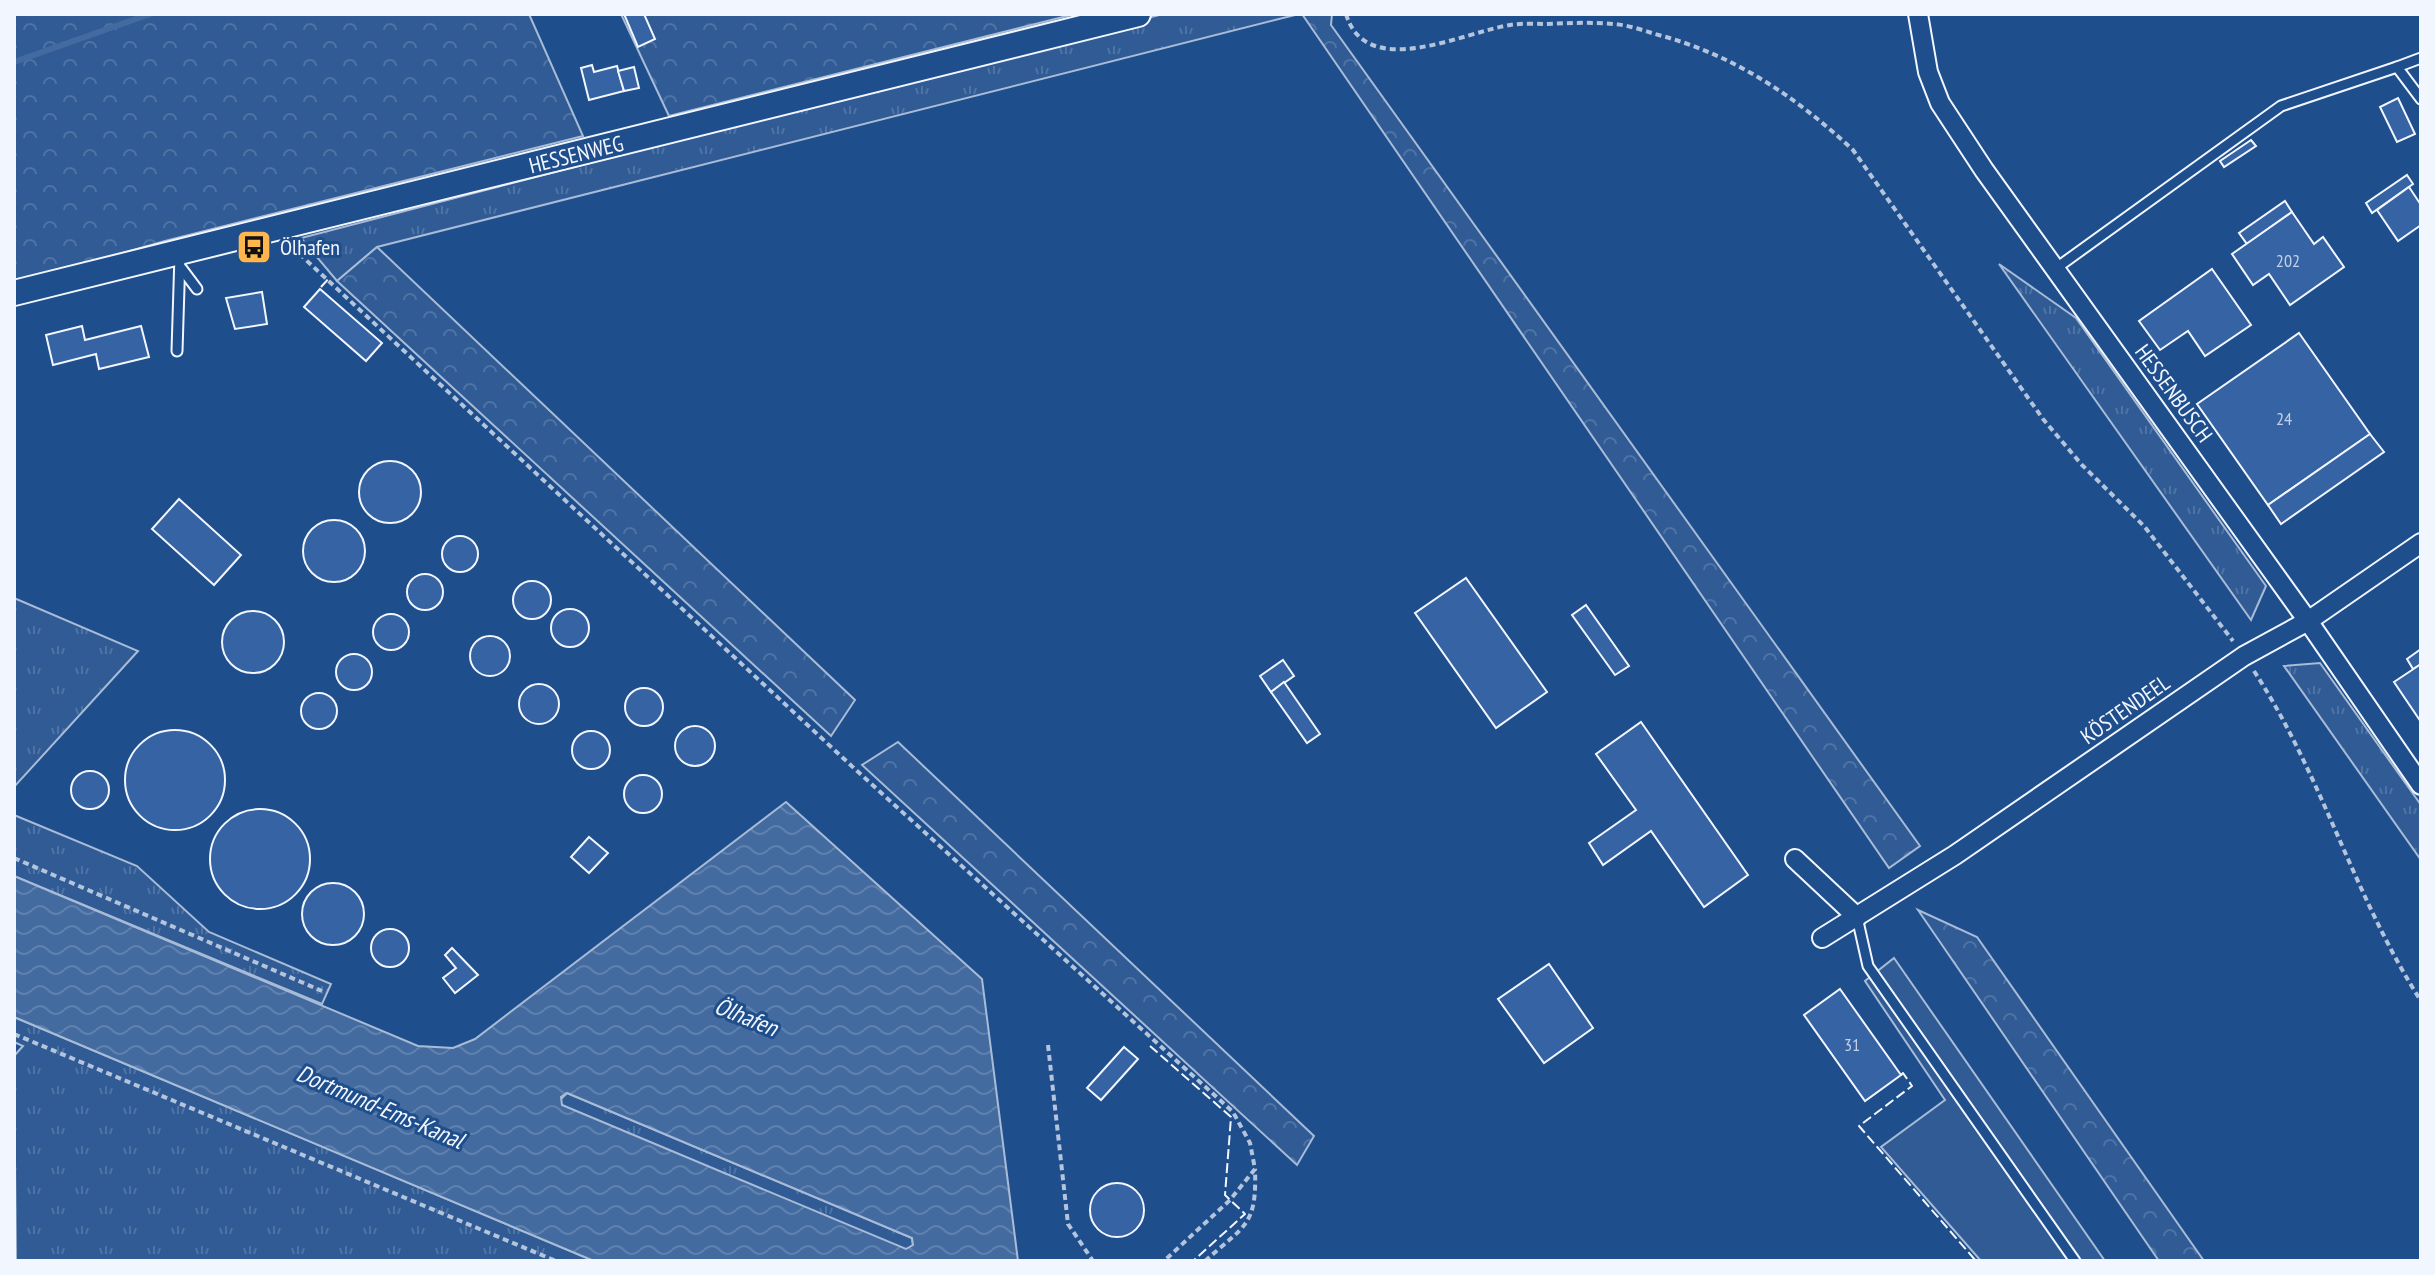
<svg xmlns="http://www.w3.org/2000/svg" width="2435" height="1275" font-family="'PT Sans Narrow',sans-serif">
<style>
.grass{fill:url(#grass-tufts);stroke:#a8bbd7;stroke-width:2}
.forest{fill:url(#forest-crowns);stroke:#a8bbd7;stroke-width:2}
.pitch{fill:#305b95;stroke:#a8bbd7;stroke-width:2}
.water{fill:url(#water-waves);stroke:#a8bbd7;stroke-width:2;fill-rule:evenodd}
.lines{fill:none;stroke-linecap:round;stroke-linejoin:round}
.stream{stroke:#446ba0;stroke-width:6}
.building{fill:#3563a3;stroke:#f2f6ff;stroke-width:2}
.service-casing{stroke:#f2f6ff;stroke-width:13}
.minor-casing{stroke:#f2f6ff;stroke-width:22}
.tertiary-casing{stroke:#f2f6ff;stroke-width:28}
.path{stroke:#b3c4dc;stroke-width:4;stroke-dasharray:6 4;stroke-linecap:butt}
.service{stroke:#1f4e8c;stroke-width:9}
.minor{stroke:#1f4e8c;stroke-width:18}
.tertiary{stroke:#1f4e8c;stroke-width:24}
.fence{stroke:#f2f6ff;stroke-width:2;stroke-dasharray:10 4;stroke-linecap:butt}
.labels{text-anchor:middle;stroke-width:6;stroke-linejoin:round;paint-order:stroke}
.number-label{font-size:18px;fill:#c3d1e8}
.street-label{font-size:22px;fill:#f2f6ff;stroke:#1f4e8c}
.poi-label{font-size:22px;fill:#f2f6ff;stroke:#1f4e8c;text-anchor:start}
.water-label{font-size:24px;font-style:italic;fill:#f2f6ff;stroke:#1f4e8c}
</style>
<defs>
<pattern id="grass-tufts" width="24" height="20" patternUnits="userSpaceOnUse" patternTransform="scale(2)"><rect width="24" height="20" fill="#305b95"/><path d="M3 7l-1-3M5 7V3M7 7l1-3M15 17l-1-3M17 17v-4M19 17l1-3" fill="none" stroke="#4e73a5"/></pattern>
<pattern id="forest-crowns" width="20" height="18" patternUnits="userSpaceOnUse" patternTransform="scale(2)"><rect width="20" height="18" fill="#305b95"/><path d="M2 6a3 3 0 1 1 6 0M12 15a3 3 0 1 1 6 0" fill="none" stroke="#4e73a5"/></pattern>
<pattern id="water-waves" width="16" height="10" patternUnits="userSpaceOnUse" patternTransform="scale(2)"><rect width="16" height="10" fill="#446ba0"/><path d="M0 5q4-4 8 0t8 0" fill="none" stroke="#5f81ae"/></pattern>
</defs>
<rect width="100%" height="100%" fill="#1f4e8c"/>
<g class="grass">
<polygon points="1163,14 1299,14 377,247 337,281 301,238"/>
<polygon points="1999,264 2076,318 2266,586 2251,620"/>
<polygon points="14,598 138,651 14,787"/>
<polygon points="2320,663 2421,805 2421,860 2284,666"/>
<polygon points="14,815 137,866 209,932 331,984 322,1004 14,876"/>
<polygon points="14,1017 594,1261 16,1261 14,1056 23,1046 14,1042"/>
<polygon points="567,1093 912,1238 913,1245 906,1250 561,1105 560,1100"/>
</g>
<g class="forest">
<polygon points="14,14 529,14 583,136 165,241 14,284"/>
<polygon points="621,14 1075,14 669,116"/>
<polygon points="1302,14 1332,14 1331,25 1920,846 1889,868"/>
<polygon points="377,247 855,700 831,736 337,281"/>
<polygon points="898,742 1314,1136 1297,1165 862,765"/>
<polygon points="1918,910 1977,937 2204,1261 2159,1261"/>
</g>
<polygon class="pitch" points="1894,958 2105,1261 1981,1261 1881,1147 1945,1100 1865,981"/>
<path class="water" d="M786,802L982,979L1018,1261H594L14,1017V876L418,1046L453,1048L475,1039ZM567,1093L912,1238L913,1245L906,1249L562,1105L561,1097Z"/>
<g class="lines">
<polyline class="stream" points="14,62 150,14"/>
</g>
<g class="building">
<polygon points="624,14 644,14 655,39 638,47"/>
<polygon points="592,65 594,72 617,66 624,91 589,100 581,68"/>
<polygon points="634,67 639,88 624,91 618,71"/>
<polygon points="2398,98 2415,134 2397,142 2380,107"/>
<polygon points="2251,140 2256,146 2224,167 2220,161"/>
<polygon points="2407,175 2413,184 2372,213 2366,203"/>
<polygon points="2409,187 2421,205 2421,225 2398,241 2377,210"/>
<polygon points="2285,201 2292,212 2247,244 2239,233"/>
<polygon points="2292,212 2314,244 2323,237 2344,267 2290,305 2269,274 2253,285 2232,254"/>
<polygon points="2212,269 2251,325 2205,356 2188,331 2160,350 2139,321"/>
<polygon points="320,289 382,343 366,361 304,307"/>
<polygon points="262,292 267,324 235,329 226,298"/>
<polygon points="82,326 85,340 141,326 149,357 99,369 96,354 53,365 46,335"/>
<polygon points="2299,333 2370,434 2268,505 2197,404"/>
<polygon points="2370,434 2384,452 2281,524 2268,505"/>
<circle cx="390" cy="492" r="31"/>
<polygon points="179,499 241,555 214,585 152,529"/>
<circle cx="334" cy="551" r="31"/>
<circle cx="460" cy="554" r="18"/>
<circle cx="425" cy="592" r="18"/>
<polygon points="1466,578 1547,692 1496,728 1415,613"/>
<circle cx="532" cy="600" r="19"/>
<polygon points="1586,605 1629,666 1615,675 1572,615"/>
<circle cx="570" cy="628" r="19"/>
<circle cx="253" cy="642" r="31"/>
<circle cx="391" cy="632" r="18"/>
<circle cx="490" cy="656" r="20"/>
<polygon points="2421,649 2421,664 2413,669 2407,659"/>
<circle cx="354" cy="672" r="18"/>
<polygon points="1283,660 1294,676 1271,692 1260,676"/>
<polygon points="2421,664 2421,722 2394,682"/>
<polygon points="1284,682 1320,734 1307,743 1271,692"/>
<circle cx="539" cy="704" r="20"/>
<circle cx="644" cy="707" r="19"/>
<circle cx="319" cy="711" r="18"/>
<polygon points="1641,722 1748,875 1704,907 1651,831 1603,865 1589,843 1636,810 1596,754"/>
<circle cx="695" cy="746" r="20"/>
<circle cx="175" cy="780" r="50"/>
<circle cx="591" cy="750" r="19"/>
<circle cx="90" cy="790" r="19"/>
<circle cx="643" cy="794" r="19"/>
<circle cx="260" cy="859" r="50"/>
<polygon points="589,837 608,853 589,873 571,857"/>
<circle cx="333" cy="914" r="31"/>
<circle cx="390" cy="948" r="19"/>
<polygon points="452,948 478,975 455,993 443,978 456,968 445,955"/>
<polygon points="1549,964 1593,1028 1544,1063 1498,999"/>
<polygon points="1840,989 1901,1075 1865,1101 1804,1015"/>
<polygon points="1124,1047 1138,1059 1101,1100 1087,1088"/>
<circle cx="1117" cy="1210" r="27"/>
</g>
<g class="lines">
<g class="service-casing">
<g id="service">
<polyline points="2421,58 2397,67 2421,99"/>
<polyline points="182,269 197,289"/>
<polyline points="2055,269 2281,106 2397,67"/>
<polyline points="177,351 180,255"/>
<polyline points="1857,917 1868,966 2075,1261"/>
</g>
</g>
<g class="minor-casing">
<g id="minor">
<polyline points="1918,14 1928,72 1940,103 1984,170 2308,621 2421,785"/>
<polyline points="1795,859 1857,917"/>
<polyline points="1822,938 1955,855 2244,656 2308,621 2421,543"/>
</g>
</g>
<g class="tertiary-casing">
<polyline id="tertiary" points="14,293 1138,14"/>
</g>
<g class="path">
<path d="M1346,14C1366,82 1464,32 1510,25C1522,23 1535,24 1546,24C1569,23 1592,22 1614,24C1628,25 1642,30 1655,34C1733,54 1795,96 1853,150L2043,419L2082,465L2144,526L2233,641"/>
<polyline points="292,247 856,770 1233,1112 1250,1143 1255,1169 1230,1200 1164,1261"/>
<path d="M2254,671C2322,775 2354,897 2421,1001"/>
<polyline points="14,858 322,991"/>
<polyline points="14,1034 556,1261"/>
<polyline points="1048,1045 1068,1224 1093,1261"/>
<path d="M1205,1261C1245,1225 1257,1226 1255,1169"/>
</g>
<use href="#service" class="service"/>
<use href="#minor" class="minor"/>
<use href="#tertiary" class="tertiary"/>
<g class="fence">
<polyline points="321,287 330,277"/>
<polyline points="1150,1046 1231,1117 1225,1195 1245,1214 1193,1261"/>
<polyline points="1901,1075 1903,1073 1912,1086 1859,1126 1976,1261"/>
</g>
</g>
<defs>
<g id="bus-square" transform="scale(1.8)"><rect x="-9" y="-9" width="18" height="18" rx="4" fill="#ffb74d" stroke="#1f4e8c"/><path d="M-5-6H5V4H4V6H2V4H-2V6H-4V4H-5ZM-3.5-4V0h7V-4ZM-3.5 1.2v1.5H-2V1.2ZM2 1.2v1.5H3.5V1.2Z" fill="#111"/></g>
</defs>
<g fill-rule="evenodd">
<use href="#bus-square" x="254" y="247"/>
</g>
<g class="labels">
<g class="number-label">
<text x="2288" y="267">202</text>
<text x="2284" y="425">24</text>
<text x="1852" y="1051">31</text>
</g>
<g class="street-label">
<text transform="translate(576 154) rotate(-14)" y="8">HESSENWEG</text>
<text transform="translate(2174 393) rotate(54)" y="8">HESSENBUSCH</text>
<text transform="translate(2125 709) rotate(-35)" y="8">KÖSTENDEEL</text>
</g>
<g class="poi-label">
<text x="280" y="255">Ölhafen</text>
</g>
<g class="water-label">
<text transform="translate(746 1017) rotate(22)" y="8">Ölhafen</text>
<text transform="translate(380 1107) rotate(23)" y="8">Dortmund-Ems-Kanal</text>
</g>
</g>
<rect width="2435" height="1275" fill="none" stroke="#f2f6ff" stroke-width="32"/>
</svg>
